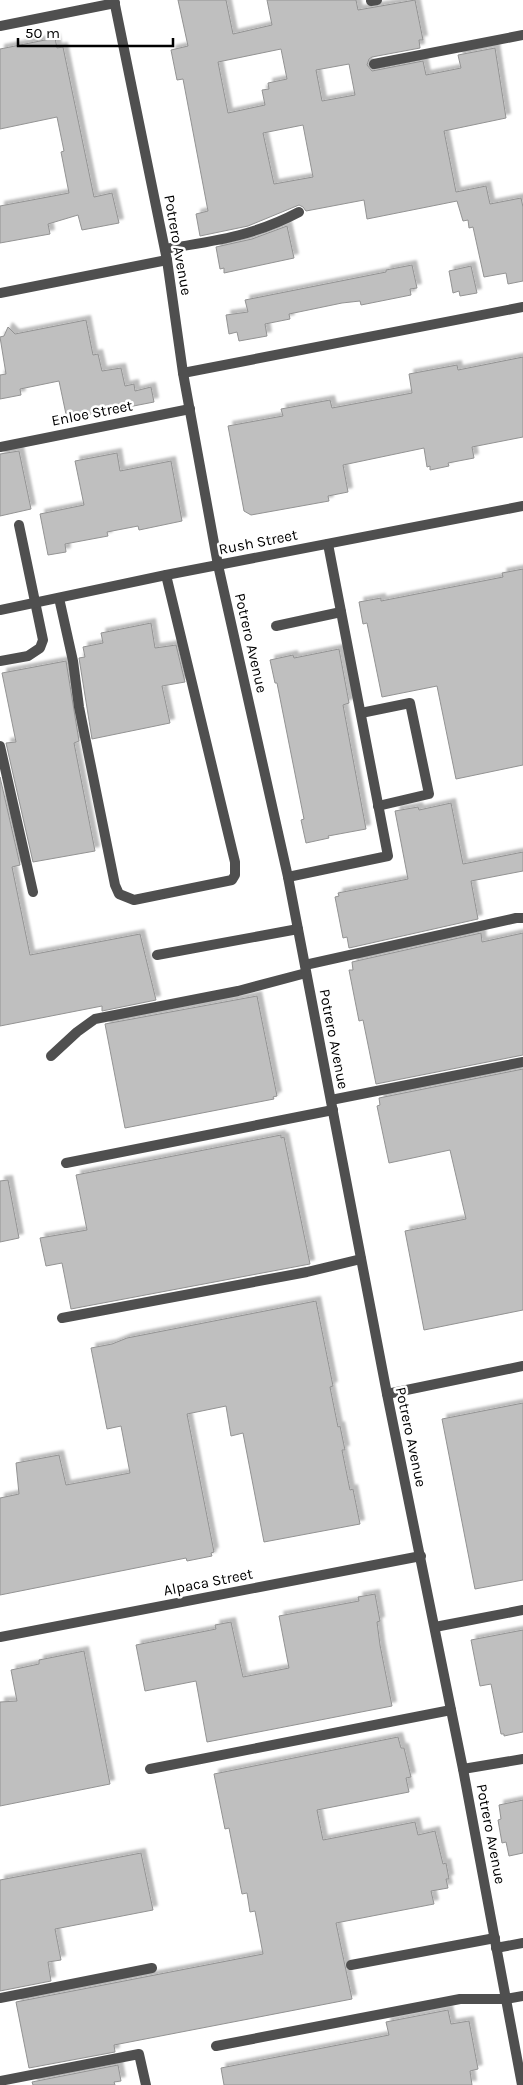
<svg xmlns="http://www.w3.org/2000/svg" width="523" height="2085" font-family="Karla,sans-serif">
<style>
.building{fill:#bfbfbf;stroke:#939393;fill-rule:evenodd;filter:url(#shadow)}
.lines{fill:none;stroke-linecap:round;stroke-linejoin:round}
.service{stroke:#4f4f4f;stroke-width:10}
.minor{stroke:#4f4f4f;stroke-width:10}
.tertiary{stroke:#4f4f4f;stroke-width:10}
.labels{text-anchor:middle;stroke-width:5;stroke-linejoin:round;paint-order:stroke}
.street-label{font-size:15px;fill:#000;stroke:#fff}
</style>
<defs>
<filter id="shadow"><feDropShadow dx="4.5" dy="-4.5" stdDeviation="1" flood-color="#0004"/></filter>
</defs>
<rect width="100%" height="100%" fill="#fff"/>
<g class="building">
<path d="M178,0H226L233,34L272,25L267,0H356L358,10L415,0L423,40H419L420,48L372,57L369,59L367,65L372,71L423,61L426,75L461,68L458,55L495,48L506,118L444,131L456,192L486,186L490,204L521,198L523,207V281L508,284L506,273L484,277L473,227L469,228L468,220L463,221L457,201L367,219L364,200L306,211L303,207L299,205L248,226L200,236L196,214L208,211L183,79L177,80L171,50L188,46ZM281,49L287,79L268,83L269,89L262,90L265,105L228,113L218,62ZM349,64L355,95L322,101L316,70ZM303,125L313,177L274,184L263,133Z"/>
<polygon points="55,38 57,48 63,47 94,197 112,193 119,223 82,230 78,215 48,224 50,234 0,243 0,206 69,193 61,152 64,151 57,117 0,129 0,49"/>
<polygon points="287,226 294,258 224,273 224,268 220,269 216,247 252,239"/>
<polygon points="412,265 417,288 410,289 411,295 361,305 360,301 342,303 289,314 290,319 265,324 267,336 239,341 237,332 229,334 226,315 248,312 245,300 386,272 386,270"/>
<polygon points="471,266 477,293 460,296 459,291 453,293 449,271"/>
<polygon points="86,320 93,355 98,354 102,371 121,368 125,386 134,384 135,391 151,387 154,402 67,419 59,381 20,389 21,395 0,399 0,375 6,374 0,337 4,336 8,327 15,334"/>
<polygon points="523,357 523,437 472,447 474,458 448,463 449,466 430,470 430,466 427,467 424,448 343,465 348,492 328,496 329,501 251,515 244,511 228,426 283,416 281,409 330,400 332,408 412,393 409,374 457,365 458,370"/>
<polygon points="19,451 31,509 0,516 0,454"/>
<polygon points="117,453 120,471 171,461 182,521 139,530 138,526 107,532 108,536 65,544 66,552 48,555 40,514 84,505 75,461"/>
<polygon points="523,569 523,765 456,779 437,686 382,697 367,623 363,624 359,602 381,598 381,601 503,577 502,573"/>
<polygon points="151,623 155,648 176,645 185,682 162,686 170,723 92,739 79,658 85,657 83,647 103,643 101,633"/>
<polygon points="339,649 349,703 343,705 366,829 328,836 329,838 306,843 301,820 304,819 277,683 275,683 270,660 293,655 294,658"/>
<polygon points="66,661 79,741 74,743 95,851 33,862 6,743 16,742 2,673"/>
<polygon points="0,777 20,865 12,867 30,955 140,934 156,1000 102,1011 102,1006 0,1026"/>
<polygon points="451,803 463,864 523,852 523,871 471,881 478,919 349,948 347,937 343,938 335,897 339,896 338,893 408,879 395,811 418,807 419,810"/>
<polygon points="481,933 482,942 523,933 523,1055 376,1084 363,1020 359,1021 349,970 353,970 352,962"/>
<polygon points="257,996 277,1096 273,1097 274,1099 125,1128 105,1024"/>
<polygon points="523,1069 523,1310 424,1330 405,1231 466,1219 450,1150 389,1163 377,1106 380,1105 379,1098"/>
<polygon points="281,1135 281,1138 284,1137 310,1264 71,1309 62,1263 46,1266 40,1238 87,1230 76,1175"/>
<polygon points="8,1180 19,1238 0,1242 0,1181"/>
<polygon points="316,1301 333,1386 330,1387 338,1427 340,1426 345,1450 342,1450 350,1490 353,1489 360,1524 264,1542 243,1433 231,1436 226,1406 187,1414 214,1552 211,1553 212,1556 187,1561 186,1558 0,1595 0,1498 19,1494 16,1463 59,1455 66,1485 130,1473 121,1426 107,1429 91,1348 112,1344 127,1338"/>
<polygon points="523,1403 523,1580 475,1589 442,1419"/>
<polygon points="375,1594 380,1621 377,1622 380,1645 392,1706 207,1742 196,1681 145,1691 136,1645 216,1629 215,1625 231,1622 243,1677 289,1668 279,1616 359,1601 358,1597"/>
<polygon points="523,1630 523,1732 504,1736 504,1734 501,1734 491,1684 480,1686 471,1640"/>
<polygon points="84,1651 110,1784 0,1806 0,1702 17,1701 11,1670 39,1664 39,1660"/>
<polygon points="398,1737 401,1748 404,1748 411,1777 406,1778 409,1792 317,1810 323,1840 415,1822 418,1835 435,1831 443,1864 446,1863 449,1879 446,1879 448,1888 431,1891 434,1904 336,1923 352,1999 114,2045 115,2052 29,2068 16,2002 263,1954 255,1911 250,1912 247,1893 242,1894 229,1828 225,1829 214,1774"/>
<polygon points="523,1800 523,1853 509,1856 506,1842 502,1843 498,1820 501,1819 499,1805"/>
<polygon points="141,1853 153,1910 55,1929 61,1960 48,1962 51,1981 0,1991 0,1880"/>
<polygon points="448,2010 451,2024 469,2021 478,2069 470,2071 472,2085 224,2085 221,2068 389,2035 386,2022"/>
<polygon points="118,2065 121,2081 114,2082 115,2085 33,2085 32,2082"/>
</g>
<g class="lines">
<g class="service">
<polyline points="371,1 377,0"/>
<polyline points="0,26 115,3"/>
<polyline points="374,64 523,35"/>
<path d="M165,249C214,241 254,236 299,212"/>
<polyline points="183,373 523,307"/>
<polyline points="59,598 73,661 79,707 115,885 119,894 134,900 232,880 235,875 235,862 166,575"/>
<polyline points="276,626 341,612"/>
<polyline points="0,661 28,656 40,648 43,640 19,525"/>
<polyline points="361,713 410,703 429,794 378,806"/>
<polyline points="0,746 33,892"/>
<polyline points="288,877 388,856 328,544"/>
<polyline points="157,955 298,929"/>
<polyline points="305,965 516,918 523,918"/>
<polyline points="51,1056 77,1032 95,1019 238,991 306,973"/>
<polyline points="331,1100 523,1062"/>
<polyline points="66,1163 333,1110"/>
<polyline points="62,1318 307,1272 361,1259"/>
<polyline points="435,1627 523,1610"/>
<polyline points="150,1769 451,1710"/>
<polyline points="496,1948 523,1943"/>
<polyline points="351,1965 495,1938"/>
<polyline points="0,1998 152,1968"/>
<polyline points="216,2046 460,1999 506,1999 523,1996"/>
<polyline points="0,2081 139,2054 146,2085"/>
</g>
<g class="minor">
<polyline points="0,293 167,260"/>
<polyline points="0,447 190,409"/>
<polyline points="387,1394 523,1366"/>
<polyline points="0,1637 421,1556"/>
<polyline points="463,1769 523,1759"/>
</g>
<g class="tertiary">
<polyline points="114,0 167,260 183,373 218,565 288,877 387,1394 463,1769 522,2085"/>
<polyline points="0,610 166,575 523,506"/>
</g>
</g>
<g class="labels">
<g class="street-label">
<text transform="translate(178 245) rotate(80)" y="5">Potrero Avenue</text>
<text transform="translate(92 413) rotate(-11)" y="5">Enloe Street</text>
<text transform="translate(258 542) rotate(-11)" y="5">Rush Street</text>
<text transform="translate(251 643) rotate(77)" y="5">Potrero Avenue</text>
<text transform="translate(334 1039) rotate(79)" y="5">Potrero Avenue</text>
<text transform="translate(411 1437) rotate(78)" y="5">Potrero Avenue</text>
<text transform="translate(208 1582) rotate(-11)" y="5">Alpaca Street</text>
<text transform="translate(491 1834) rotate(79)" y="5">Potrero Avenue</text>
</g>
</g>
<path d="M18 38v8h155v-8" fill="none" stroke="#000000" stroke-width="2.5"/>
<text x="25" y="38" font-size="15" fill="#000000" stroke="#ffffff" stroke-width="4" paint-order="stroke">50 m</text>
</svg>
